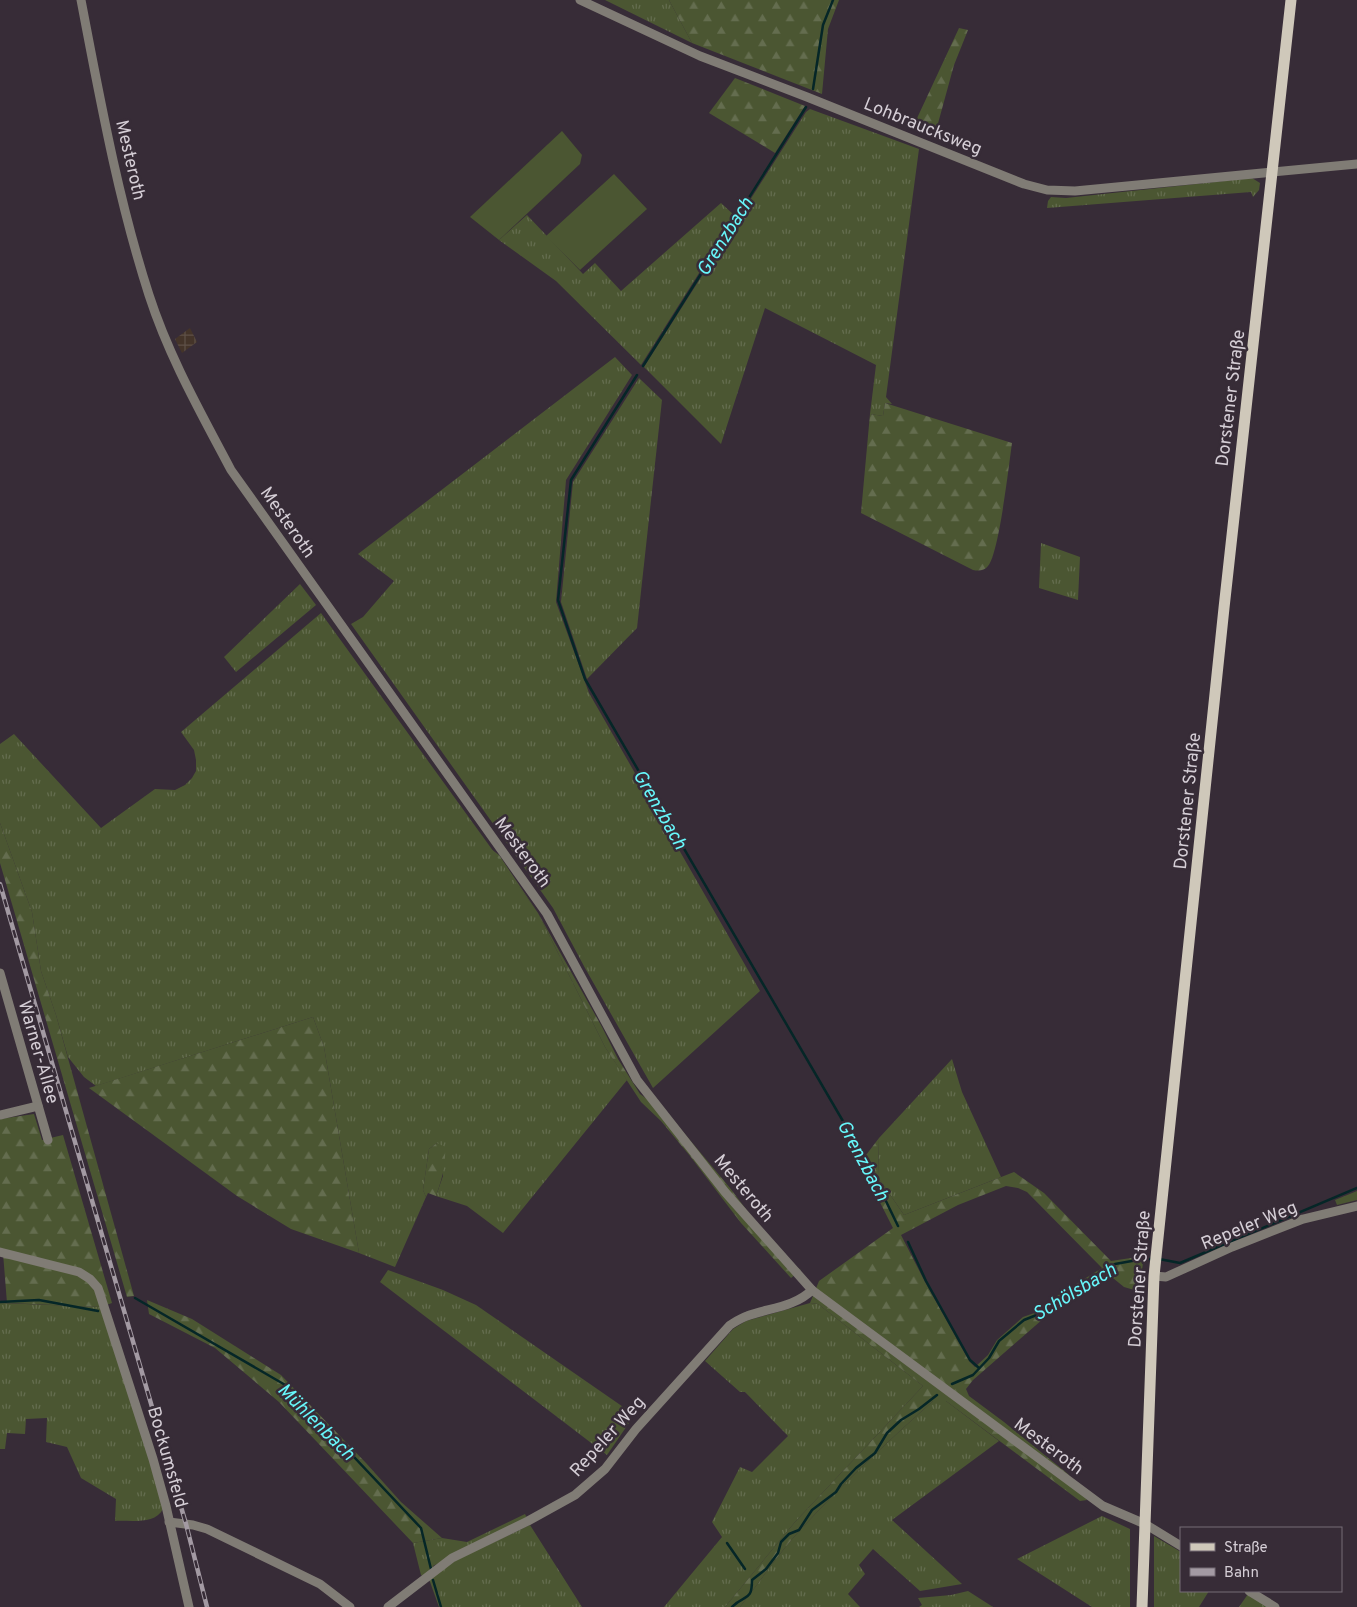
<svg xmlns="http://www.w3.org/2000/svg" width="1357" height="1607" font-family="Overpass,sans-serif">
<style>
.industrial{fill:url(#industrial-grid)}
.grass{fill:url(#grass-tufts)}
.forest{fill:url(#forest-firs);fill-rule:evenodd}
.garden{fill:#4b5632}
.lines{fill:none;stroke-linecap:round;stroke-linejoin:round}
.stream{stroke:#052627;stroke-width:2.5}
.minor{stroke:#807c75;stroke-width:9}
.major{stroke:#cfc8ba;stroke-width:11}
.rail-casing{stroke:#a39aa3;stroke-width:4.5}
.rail{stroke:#372c37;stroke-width:2.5;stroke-dasharray:8;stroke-linecap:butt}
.labels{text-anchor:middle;stroke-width:5;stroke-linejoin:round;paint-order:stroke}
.street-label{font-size:18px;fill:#d5ced6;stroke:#372c37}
.water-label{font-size:19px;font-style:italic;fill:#67f7fb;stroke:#372c37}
</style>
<defs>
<pattern id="industrial-grid" width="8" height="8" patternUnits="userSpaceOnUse" patternTransform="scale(1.25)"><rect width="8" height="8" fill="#443429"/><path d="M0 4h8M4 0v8" fill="none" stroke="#5e5047"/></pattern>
<pattern id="grass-tufts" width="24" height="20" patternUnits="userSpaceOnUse" patternTransform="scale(1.25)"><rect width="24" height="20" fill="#4b5632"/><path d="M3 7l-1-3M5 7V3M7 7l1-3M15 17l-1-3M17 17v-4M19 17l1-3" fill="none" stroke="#646d4f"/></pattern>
<pattern id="forest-firs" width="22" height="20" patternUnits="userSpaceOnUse" patternTransform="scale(1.25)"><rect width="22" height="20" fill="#4b5632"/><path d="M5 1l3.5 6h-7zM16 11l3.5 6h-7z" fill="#646d4f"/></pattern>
</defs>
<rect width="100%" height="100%" fill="#372c37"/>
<polygon class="industrial" points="190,328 197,342 182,353 175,339"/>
<g class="grass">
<polygon points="605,0 669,0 692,43"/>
<polygon points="810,109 919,149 886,397 892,404 885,403 883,416 870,414 876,365 765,308 721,444 644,367 806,112"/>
<polygon points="1252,178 1260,183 1259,190 1253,197 1251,192 1047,208 1048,201 1051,197 1066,198"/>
<polygon points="721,203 735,216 641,365 556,281 499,240 527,215 583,274 595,263 621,291"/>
<polygon points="615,357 632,375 566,480 556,602 589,693 760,991 653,1088 585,968 553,908 351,624 363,617 394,581 358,554"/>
<polygon points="639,378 662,400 637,628 587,679 561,602 573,482"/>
<polygon points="1041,543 1080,557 1078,600 1039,588"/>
<polygon points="300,584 316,605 236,672 224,657"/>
<polygon points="321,613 538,913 605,1047 627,1080 503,1233 467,1206 436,1196 443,1176 437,1143 429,1149 423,1190 426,1197 395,1267 359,1253 324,1047 313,1017 96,1086 84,1077 68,1057 56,1015 41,971 32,912 0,823 0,744 14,734 101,828 155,789 175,790 185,785 192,778 196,771 196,760 194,750 181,732"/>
<polygon points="952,1059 962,1092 1001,1177 904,1215 878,1177 879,1138"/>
<polygon points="388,1270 443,1290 476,1305 629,1411 631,1420 607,1455 380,1282"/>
<path d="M0,1303L101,1307L136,1411L163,1509C155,1525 131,1520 115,1521L116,1499L81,1478L67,1447L46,1442L47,1418L26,1419L25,1434L7,1433L5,1449H0Z"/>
<polygon points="810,1303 818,1304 923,1386 795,1522 725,1607 664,1607 722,1537 712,1522 740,1467 752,1472 788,1436 745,1392 740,1392 705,1361 733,1329 746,1321"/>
<path d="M933,1401H946L999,1441L892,1520L962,1584L920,1591L873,1549L859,1565L865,1574L848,1594L860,1607H740C758,1584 775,1559 794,1537C837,1489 885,1444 933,1401Z"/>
<polygon points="525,1514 527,1518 433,1566 435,1575 456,1560 530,1525 582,1607 439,1607 429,1579 421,1575 413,1543 442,1538 467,1542"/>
<polygon points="1102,1516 1130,1529 1130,1607 1092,1607 1017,1559"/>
<polygon points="1154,1536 1181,1552 1181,1591 1209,1591 1199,1607 1154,1607"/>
<polygon points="968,1591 993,1607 919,1607 922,1605 918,1598 951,1595"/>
<polygon points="1248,1594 1268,1607 1239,1607"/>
</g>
<g class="forest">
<polygon points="669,0 839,0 828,29 822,94 692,43"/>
<polygon points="959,28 968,30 954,65 934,138 912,129"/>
<polygon points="735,78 805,106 775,153 709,113"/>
<path d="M885,403L1012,443C1009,464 999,554 988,566C984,571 979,571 973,570L861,513L870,414L883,416Z"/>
<polygon points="0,823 32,912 41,971 56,1015 134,1296 127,1297 0,863"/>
<polygon points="491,849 499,855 538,913 602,1027 618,1059 640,1094 669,1115 730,1188 783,1258 801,1270 791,1278 741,1223 690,1156 661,1121 641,1102 605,1047 538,913"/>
<polygon points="313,1017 324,1047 359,1253 291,1229 237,1196 89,1088"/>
<polygon points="34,1114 42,1140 63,1135 112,1303 101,1307 7,1303 3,1253 0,1252 0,1119"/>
<path d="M879,1138L878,1177L904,1215L1014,1172L1044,1193L1111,1261L1144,1256L1140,1284L1141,1292L1124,1287L1108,1274L1066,1299L973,1380L966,1389L969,1396L1004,1422L1068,1474L1087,1500L1080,1501L946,1401H933C885,1444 837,1489 794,1537C775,1559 758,1584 740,1607H725L795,1522L923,1386L818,1304L810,1303L819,1281L893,1228L860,1163ZM1006,1186L1018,1188L1027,1192L1102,1268L1052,1299L1043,1310L1023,1317L997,1340L988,1355L975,1367L969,1361L925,1282L901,1235L958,1205Z"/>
<path d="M437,1143L445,1147C446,1165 442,1179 436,1196L428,1193L426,1197L423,1190L429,1149Z"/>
<polygon points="1357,1191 1357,1200 1337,1205 1335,1200"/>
<polygon points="147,1300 192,1319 281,1375 366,1463 401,1502 442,1538 413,1543 279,1402 215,1348 149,1314"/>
</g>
<g class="garden">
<polygon points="562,131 582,155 580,164 499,240 470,217"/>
<polygon points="614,174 647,209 580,270 546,236"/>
</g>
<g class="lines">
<g class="stream">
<polyline points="813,89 823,25 833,0"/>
<polyline points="643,366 806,107"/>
<polyline points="637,375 571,480 558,600 585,679 868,1164 898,1226"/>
<polyline points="908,1242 926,1281 970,1360 979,1368"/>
<polyline points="1159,1259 1180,1263 1357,1188"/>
<polyline points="135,1298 287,1386 421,1528 431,1569"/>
<polyline points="0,1302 39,1300 98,1311"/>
<polyline points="952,1384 973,1375 989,1358 999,1341 1024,1320 1044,1312 1054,1302 1104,1270 1115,1264 1143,1259 1153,1259"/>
<polyline points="727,1543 745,1569"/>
<polyline points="433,1580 441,1607"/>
<path d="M732,1607C745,1594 752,1602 752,1580L766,1569L778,1553L781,1542L789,1534L799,1530L812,1510L836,1492L841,1484L856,1468L875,1453L887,1433L901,1420L919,1409L937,1395"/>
</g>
<g class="minor">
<path d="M81,0C100,99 118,199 149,295C169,357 201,413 231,470L547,914L637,1080L725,1192L812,1290L1103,1506L1145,1524L1181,1546"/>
<polyline points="580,0 700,56 807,97 1024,184 1047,190 1075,191 1357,164"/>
<polyline points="0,973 48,1140"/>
<polyline points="0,1115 38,1106"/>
<polyline points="0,1252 79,1272 90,1279 98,1288 153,1459 166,1506 189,1607"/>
<polyline points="1154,1276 1166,1277 1232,1247 1303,1219 1357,1206"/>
<polyline points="169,1522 193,1525 207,1529 320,1584 350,1607"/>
<polyline points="1249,1591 1275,1607"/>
<path d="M388,1607L452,1558L528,1521L575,1495L605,1469L636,1429L730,1325C735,1322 741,1318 747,1316C769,1308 795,1307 812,1290"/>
</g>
<polyline class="major" points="1142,1607 1154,1276 1224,608 1291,0"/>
<g class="rail-casing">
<polyline id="rail" points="0,884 186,1524 207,1607"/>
</g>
<use href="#rail" class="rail"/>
</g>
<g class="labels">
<g class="street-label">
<text transform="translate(923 126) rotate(22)" y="6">Lohbraucksweg</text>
<text transform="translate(131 160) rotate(77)" y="6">Mesteroth</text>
<text transform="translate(1230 398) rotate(-83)" y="6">Dorstener Straße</text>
<text transform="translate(288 522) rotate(55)" y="6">Mesteroth</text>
<text transform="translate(1187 801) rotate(-84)" y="6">Dorstener Straße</text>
<text transform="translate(523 852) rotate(54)" y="6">Mesteroth</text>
<text transform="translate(39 1052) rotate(74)" y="6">Warner-Allee</text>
<text transform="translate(744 1188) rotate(50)" y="6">Mesteroth</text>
<text transform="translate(1249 1225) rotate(-22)" y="6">Repeler Weg</text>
<text transform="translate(1139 1279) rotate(-86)" y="6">Dorstener Straße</text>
<text transform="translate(607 1436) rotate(-48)" y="6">Repeler Weg</text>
<text transform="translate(1049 1446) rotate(37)" y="6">Mesteroth</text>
<text transform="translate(168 1457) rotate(74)" y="6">Bockumsfeld</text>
</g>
<g class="water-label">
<text transform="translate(724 236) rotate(-58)" y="7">Grenzbach</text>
<text transform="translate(661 809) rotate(60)" y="7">Grenzbach</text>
<text transform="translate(864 1160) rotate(62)" y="7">Grenzbach</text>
<text transform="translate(1074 1291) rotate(-31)" y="7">Schölsbach</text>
<text transform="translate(317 1421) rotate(45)" y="7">Mühlenbach</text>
</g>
</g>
<rect x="1180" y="1527" width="162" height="65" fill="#372c37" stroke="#766d77"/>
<rect x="1190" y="1543" width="25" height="8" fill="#cfc8ba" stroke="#766d77"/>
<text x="1224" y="1552" font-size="15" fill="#d5ced6">Straße</text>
<rect x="1190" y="1568" width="25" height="8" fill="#a39aa3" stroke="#766d77"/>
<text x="1224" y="1577" font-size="15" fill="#d5ced6">Bahn</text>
</svg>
